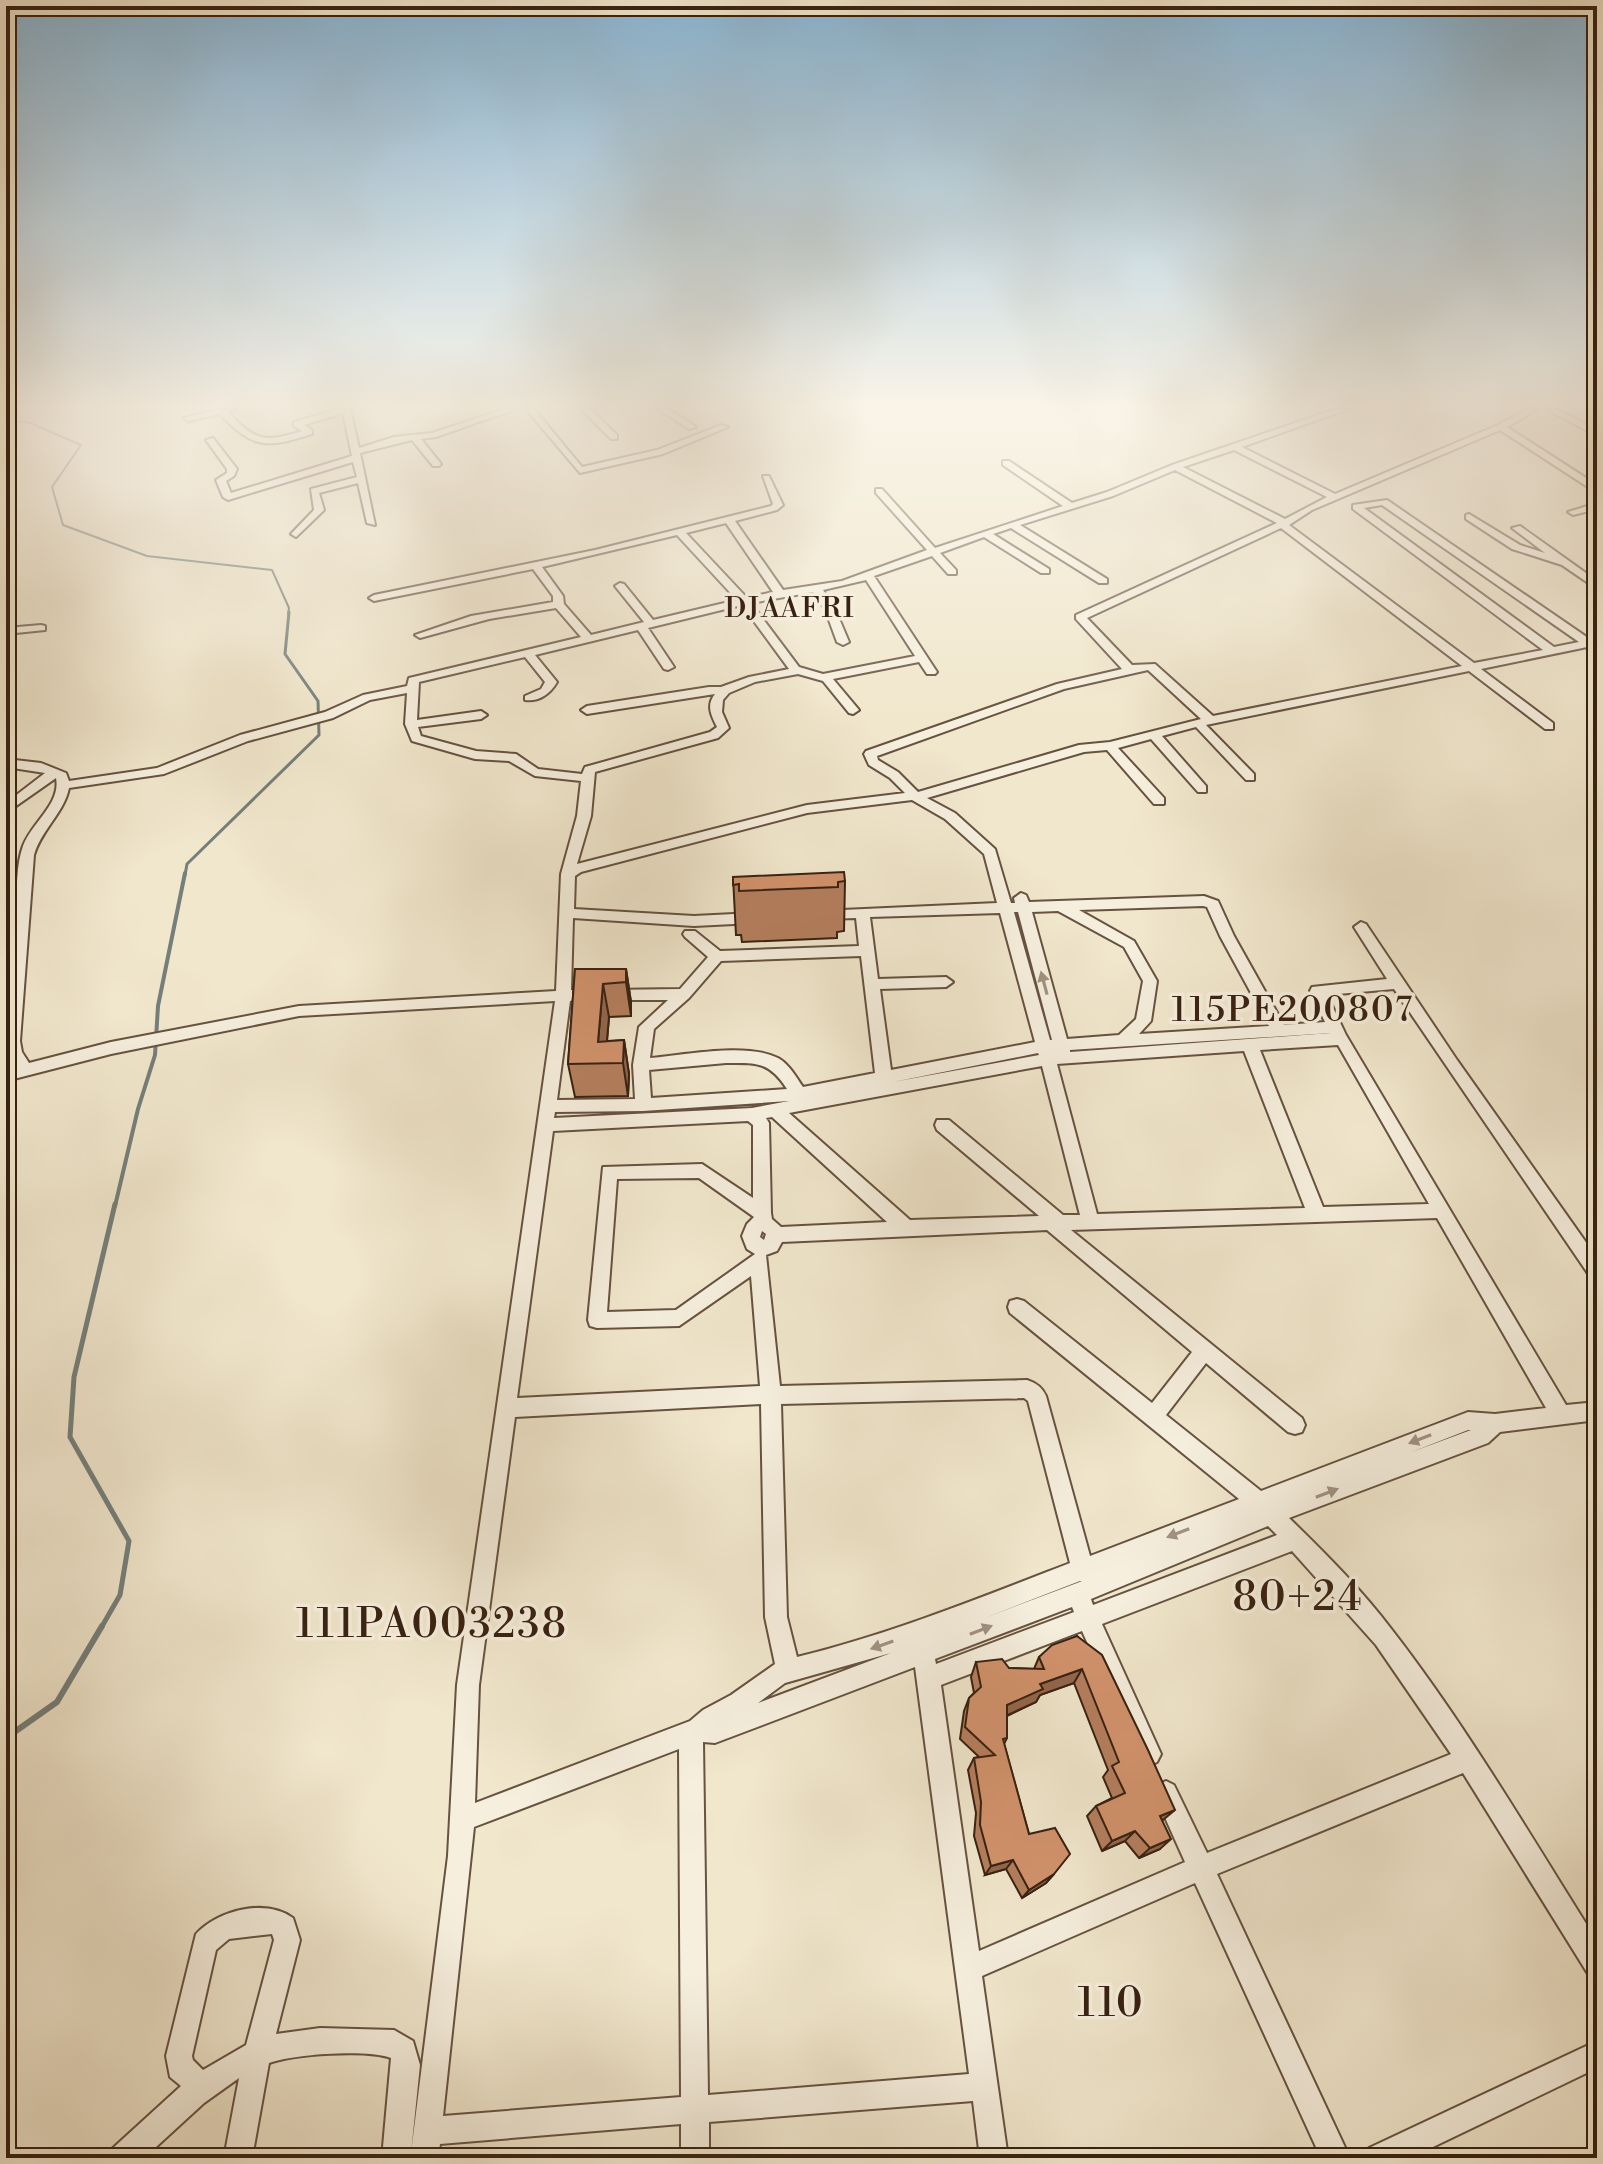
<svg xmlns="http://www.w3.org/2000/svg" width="1603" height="2164" font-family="'Libre Bodoni',serif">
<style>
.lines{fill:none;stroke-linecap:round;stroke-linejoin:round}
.stream-far4{stroke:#757f7b;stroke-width:2}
.stream-far3{stroke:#757f7b;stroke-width:3}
.stream-far2{stroke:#757f7b;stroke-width:4}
.stream-far1{stroke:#757f7b;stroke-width:5}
.stream{stroke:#757f7b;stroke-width:6}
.minor-casing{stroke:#665240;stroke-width:4}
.minor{fill:#f6efde;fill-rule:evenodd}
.wall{fill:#b47e5d;stroke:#372111;stroke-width:2}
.shaded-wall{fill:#92664c;stroke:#372111;stroke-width:2}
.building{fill:#d1926c;stroke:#372111;stroke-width:2}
.oneway{fill:#a09282}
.labels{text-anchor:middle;stroke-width:7;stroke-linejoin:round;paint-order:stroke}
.far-quarter-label{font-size:28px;letter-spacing:2px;fill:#372111;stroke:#f6efde}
.quarter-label{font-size:34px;letter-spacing:2px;fill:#372111;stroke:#f6efde}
.near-quarter-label{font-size:40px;letter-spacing:2px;fill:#372111;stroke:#f6efde}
</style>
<rect width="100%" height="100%" fill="#f1e7cd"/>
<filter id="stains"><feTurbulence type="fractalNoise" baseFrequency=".0025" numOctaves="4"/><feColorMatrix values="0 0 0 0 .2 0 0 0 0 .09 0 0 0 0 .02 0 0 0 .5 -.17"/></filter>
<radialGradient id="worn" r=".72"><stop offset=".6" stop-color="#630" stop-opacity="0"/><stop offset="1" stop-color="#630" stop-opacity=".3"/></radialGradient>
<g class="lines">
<polyline class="stream-far4" points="6,421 28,422 81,445 52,487 63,525 147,556 272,570 289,608 288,614"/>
<polyline class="stream-far3" points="185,875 187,864 319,735 318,701 285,654 289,612"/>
<polyline class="stream-far2" points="115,1206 138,1109 155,1055 158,1006 185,873"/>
<polyline class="stream-far1" points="101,1628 120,1595 129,1541 70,1437 74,1377 115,1204"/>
<polyline class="stream" points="6,1738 57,1702 102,1626"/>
<g class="minor-casing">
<g id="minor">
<path d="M220,409H236L228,412C255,441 264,443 302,431L294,426V422L339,409H350L359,448L394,437L432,433L504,409H516L436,437L421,439L441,464L439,466H433L412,440L360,453L375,525L367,523L358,483L319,493L324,510L296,537L291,534L314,510L311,489L357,477L353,462L228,500L223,497L216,480L227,473V469L206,440L213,438L237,469L234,476L226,481L231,493L352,456L343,413L304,425L312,430V434C267,448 254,450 220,414L188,421L184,418Z"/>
<polygon points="526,409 534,409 582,467 657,450 721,425 728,427 663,454 580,473"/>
<polygon points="581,409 590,409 617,435 617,439 611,439"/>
<polygon points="658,409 668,409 696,427 689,429"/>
<path d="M1336,409H1348L1242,447L1335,494L1498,425L1528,409H1538L1507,427L1597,485V492L1594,491L1500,430L1312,510L1289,525L1474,663L1543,650L1353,509V505L1387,500L1591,640L1597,639V645L1481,669L1553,723V729H1545L1469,671L1206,725L1254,774V780H1246L1196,727L1162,736L1206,786V792H1198L1151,739L1118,748L1164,798V804H1154L1107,750L1084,752L927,798L955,813L995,849L1011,903H1015L1014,898L1021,893L1026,895L1029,902L1204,896L1218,901L1234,936L1284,1025L1325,1022L1310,991L1312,987L1387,979L1354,927L1361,922L1366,924L1457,1060L1597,1258V1281L1591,1278L1394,989L1327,995L1346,1035L1566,1405L1597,1402V1420L1500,1432L1488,1443L1289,1518C1325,1553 1362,1590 1392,1630C1468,1728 1531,1837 1597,1941V1978L1588,1974L1463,1773L1217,1874L1350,2158H1321L1195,1883L982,1976L1008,2158H980L973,2101L709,2122V2158H681V2124L440,2144L438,2158H382L391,2058C366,2049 295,2054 269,2063L252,2158H224L239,2078L204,2103L144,2158H109L113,2148L181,2086L170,2077L166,2056L196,1934C218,1910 266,1898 293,1918L300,1940L276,2034L320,2028L394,2030L413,2041L420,2065L411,2153L448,1856L457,1685L555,1001L299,1016L111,1054L6,1081V1069L15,1067L6,1053V1020L15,920L6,922V912L16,910C17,890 16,865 23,846C32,822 61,804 56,778L6,813V803L45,773L6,767V759L41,763L66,773L69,781L157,768L240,735L325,712L363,695L407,686L409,678L581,637L556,608L489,619L420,638L415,635L471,616L553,602V596L533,569L374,601L369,598L374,595L595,550L771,506L773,504L763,476H769L783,505L777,510L735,521L783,590L842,581L927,550L876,493V489H882L935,548L1063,506L1003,465V461H1009L1072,503L1107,492L1172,465ZM1234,450L1327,497L1285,519L1183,467ZM1175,470L1277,523L1076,615V619L1122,669L1057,684L866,751L864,754L869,765L890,778L905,793L807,805L577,864L591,816L595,772L718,738L729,728L722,712L723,700L729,693L755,682L798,674L823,681L849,713L853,714L859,710L833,679L919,662L927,674H935L937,672L874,576L932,556L948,574H956V570L940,553L984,537L1041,573H1049V569L993,534L1011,528L1099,583H1107V579L1020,525L1113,496ZM1382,505L1579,642L1554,647L1364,508ZM726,523L773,592L747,598L686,533ZM1281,528L1462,666L1213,716L1155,664L1132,665L1087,618ZM677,535L737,600L653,620L624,584L620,583L615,586L644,622L591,635L564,604L563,596L542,567ZM866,580L915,656L823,674L799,667L751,603L813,592L825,609L837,642L843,645L849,642L835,609L823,590ZM742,605L789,669L749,677L721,687H709L587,706L581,710L587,714L715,694C706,705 711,715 717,727L710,732L585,767L582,774L538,769L516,754L476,751L421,736L418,727L481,719L487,715L481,711L417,720L419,682L525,657L545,682L541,689L525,696V700C539,702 550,694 557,682L535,655L638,630L664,669L668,670L674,667L648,628ZM1148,670L1201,719L1110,742L1079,745L918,792L898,772L878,760L877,756L1064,689ZM407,693L405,724L412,741L475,759L509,761L535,776L581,781L577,816L561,874L556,991L299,1006L111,1042L29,1063L22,1052L20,1041L34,855C41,830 64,813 69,788L164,774L248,741L333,718L370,700ZM912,800L945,819L984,854L997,903L820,911L818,914L825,919L856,918L859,946L720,951L695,931H685L683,934L685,937L708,957L680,989L608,990L600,995L608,1000H668L639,1027L633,1065L635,1099L557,1100L570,1001L578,999L581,995L578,991L571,990L573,918L694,926L754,923L761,918L754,913L694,916L574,909L575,876L581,872L807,813ZM1203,906L1207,907L1220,936L1269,1026L1139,1034L1151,1021L1157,981L1134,941L1079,910ZM1058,911L1124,947L1143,981L1136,1019L1119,1035L1067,1039L1032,912ZM1014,912H1018L1052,1040H1050ZM1000,913L1035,1042L891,1070L880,989L946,987L953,982L946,977L878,979L870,917ZM861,956L875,1073L803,1087C796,1077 789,1064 778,1058C746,1042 685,1055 650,1058L654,1029L689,998L721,961ZM1331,1033L1070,1052V1050ZM1338,1045L1429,1204L1323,1207L1260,1050ZM1244,1051L1305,1208L1097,1214L1057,1064ZM1038,1053L1039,1055L893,1082ZM726,1063C756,1063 769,1061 787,1089L651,1098L649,1070ZM1042,1066L1080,1215H1063L949,1120H937L935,1125L937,1130L1039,1216L910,1220L789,1113ZM789,1101L752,1108L554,1118L555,1112L643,1111ZM772,1117L887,1222L781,1227L772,1219L771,1213L769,1123L766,1118ZM748,1121L753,1125V1198L702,1164L603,1167L588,1320L590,1326L597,1328L679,1326L751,1276L760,1386L517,1398L553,1131ZM699,1178L754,1217L747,1224L742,1236L747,1249L755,1254L676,1310L607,1312L617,1179ZM1437,1218L1546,1408L1495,1414L1468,1412L1261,1491L1166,1415L1206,1363L1288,1432L1295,1434L1302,1432L1305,1425L1302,1418L1071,1230ZM1047,1230L1192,1352L1152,1403L1024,1301L1017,1299L1010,1301L1008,1307L1010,1313L1239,1499L1090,1556L1046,1396C1042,1387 1036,1383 1027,1380L780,1386L766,1255L777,1251L782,1242ZM762,1231L766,1234L764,1240L760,1237ZM1024,1398L1028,1401L1070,1563C980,1598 891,1634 797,1657L787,1617L781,1404ZM761,1404L765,1617L775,1664L731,1695L703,1710L690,1721L475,1803L479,1685L515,1417ZM1468,1430H1471L1409,1453ZM1268,1526L1277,1535L1093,1605L1091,1599ZM1292,1551L1376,1645L1451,1754L1207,1853L1174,1785L1166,1781L1158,1785L1154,1793L1185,1862L979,1951L941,1685L1082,1631L1141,1762L1149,1766L1157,1762L1161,1754L1102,1624ZM1082,1581L1077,1583L982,1619L1080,1581ZM1072,1607L1074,1612L936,1664L935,1659ZM891,1653L758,1703L785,1683ZM915,1667L969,2074L708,2095L703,1742L715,1743ZM679,1749L681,2097L443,2116L474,1827ZM272,1934L274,1940L246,2045L203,2070L193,2060L192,2056L216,1950L229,1939Z"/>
<polygon points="1546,409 1556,409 1597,430 1597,436"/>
<polygon points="1597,503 1597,509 1573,515 1568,512"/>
<polygon points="1469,514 1520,545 1545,553 1512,528 1520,526 1597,581 1597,589 1562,565 1512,549 1466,519 1466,515"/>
<polygon points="41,625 45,626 45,630 6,634 6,628"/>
<polygon points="1597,2041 1597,2068 1410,2158 1365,2158 1369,2148"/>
</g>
</g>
<use href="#minor" class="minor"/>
</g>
<g class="wall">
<polygon points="733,877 845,881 844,931 837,932 837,938 742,942 741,935 736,935"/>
<polygon points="575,969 626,969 631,1002 631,1016 609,1017 607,1041 624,1040 629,1074 628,1096 575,1097 568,1064"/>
<polygon points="1077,1636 1162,1821 1160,1849 1139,1858 1125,1841 1102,1851 1087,1816 1096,1806 1112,1798 1103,1777 1108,1770 1074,1683 1040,1695 1036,1702 1007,1716 1007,1738 1004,1744 1029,1834 1054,1874 1046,1883 1022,1898 1006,1869 985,1875 974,1836 976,1813 968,1770 974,1758 979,1757 960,1739 964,1711 969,1698 974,1693 971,1677 976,1662 1009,1668 1034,1669 1039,1657"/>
</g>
<g class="shaded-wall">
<polygon points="626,969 631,1002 631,1016 626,982"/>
<polygon points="603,984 609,1017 605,1063 598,1042"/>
<polygon points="624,1040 629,1074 628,1096 623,1063"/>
<polygon points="1082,1669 1074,1683 1040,1695 1036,1702 1001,1718 1007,1705 1040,1684"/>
<polygon points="1175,1810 1163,1820 1149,1826 1160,1816"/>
<polygon points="1135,1831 1125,1841 1102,1851 1112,1841"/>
<polygon points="1171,1839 1160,1849 1139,1858 1150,1848"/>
<polygon points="1013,1860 1006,1869 985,1875 991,1866"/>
<polygon points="1054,1874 1046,1883 1022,1898 1029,1890"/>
</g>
<g class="building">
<polygon points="844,872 845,881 838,882 838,887 739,891 739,884 733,885 733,877"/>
<polygon points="575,969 626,969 626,982 603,984 598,1042 624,1040 623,1063 568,1064"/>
<polygon points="1077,1636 1102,1655 1148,1750 1175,1810 1160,1816 1171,1839 1150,1848 1135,1831 1112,1841 1096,1806 1125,1793 1112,1766 1119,1762 1082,1669 1040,1684 1043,1689 1007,1705 1007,1738 1003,1739 1029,1834 1055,1828 1070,1854 1054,1874 1029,1890 1013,1860 991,1866 980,1825 981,1802 974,1758 995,1755 965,1727 969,1698 981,1687 976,1662 1002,1659 1009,1668 1044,1669 1039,1657 1052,1645"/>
</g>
<defs><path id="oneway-solid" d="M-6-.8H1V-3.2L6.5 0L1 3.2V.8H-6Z" transform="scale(2)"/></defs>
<g class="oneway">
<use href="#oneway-solid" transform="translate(1044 983) rotate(-105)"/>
<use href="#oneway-solid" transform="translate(1420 1439) rotate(159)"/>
<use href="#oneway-solid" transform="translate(1327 1493) rotate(-21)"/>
<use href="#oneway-solid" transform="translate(1178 1533) rotate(159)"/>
<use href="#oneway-solid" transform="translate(981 1630) rotate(-21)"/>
<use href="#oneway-solid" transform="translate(882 1645) rotate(161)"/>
</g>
<linearGradient id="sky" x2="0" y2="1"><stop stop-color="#8ab8d8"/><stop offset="0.57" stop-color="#f9f4e8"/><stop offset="1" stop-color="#f9f4e8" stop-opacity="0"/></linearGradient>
<rect width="1603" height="712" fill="url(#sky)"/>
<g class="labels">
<g class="far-quarter-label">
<text x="790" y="617">DJAAFRI</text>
</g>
<g class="quarter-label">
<text x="1293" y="1021">115PE200807</text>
</g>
<g class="near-quarter-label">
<text x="1298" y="1610">80+24</text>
<text x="432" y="1637">111PA003238</text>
<text x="1111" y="2016">110</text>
</g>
</g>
<rect width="1603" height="2164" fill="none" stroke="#f1e7cd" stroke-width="32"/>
<rect x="8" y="8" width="1587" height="2148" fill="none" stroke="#372111" stroke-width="4"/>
<rect x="16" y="16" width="1571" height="2132" fill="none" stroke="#372111" stroke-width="2"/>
<rect width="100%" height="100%" filter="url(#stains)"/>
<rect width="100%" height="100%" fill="url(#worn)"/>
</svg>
